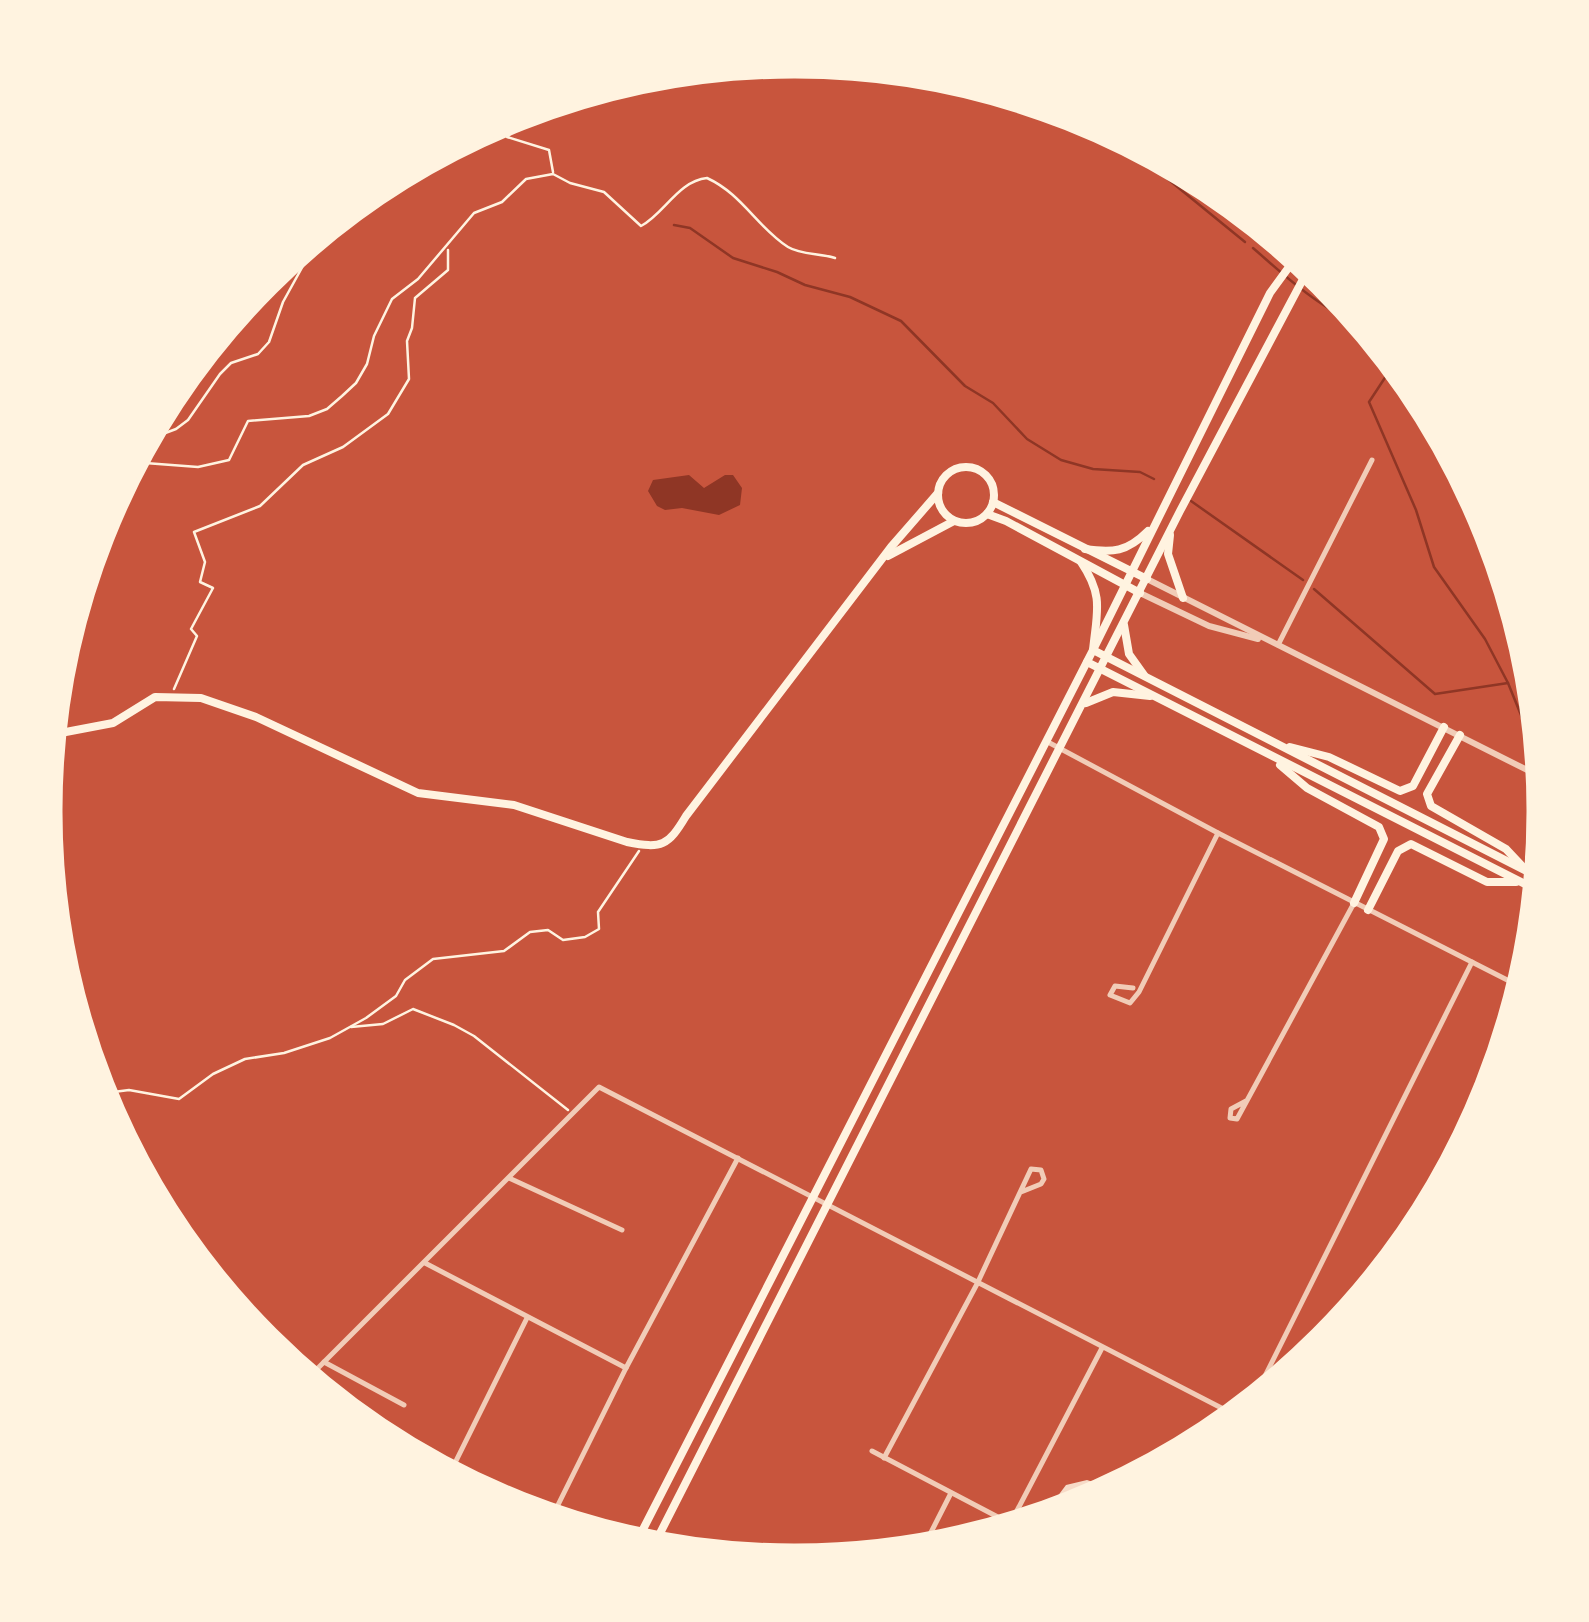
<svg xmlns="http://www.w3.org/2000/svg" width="1589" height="1622" font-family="'Noto Sans',sans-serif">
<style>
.water{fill:#8f3625}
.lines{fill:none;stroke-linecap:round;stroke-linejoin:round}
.stream{stroke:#8f3625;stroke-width:2.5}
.building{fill:#f7dbc8}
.path{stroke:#fff3e0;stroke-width:2.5}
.minor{stroke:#f1ccb7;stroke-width:5}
.tertiary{stroke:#f1ccb7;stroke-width:6}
.secondary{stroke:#fff3e0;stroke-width:8}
.primary{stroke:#fff3e0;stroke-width:8}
.rim{fill:none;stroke:#fff3e0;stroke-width:5}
</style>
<rect width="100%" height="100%" fill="#c8553d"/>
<polygon class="water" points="689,475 704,488 725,475 733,475 742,488 740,505 719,515 682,508 665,510 657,506 648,491 653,480"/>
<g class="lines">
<g class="stream">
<polyline points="1125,139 1126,145 1245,242"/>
<polyline points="674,225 690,228 733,258 777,272 805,285 850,297 901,321 965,386 993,403 1027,439 1061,460 1093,469 1140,472 1154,479"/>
<path d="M1253,248C1275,267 1297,288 1322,304C1352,324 1377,329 1392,367L1369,402L1416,510L1434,567L1485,639L1508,683"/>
<polyline points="1191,501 1303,580"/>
<polyline points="1314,589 1435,694 1508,683 1534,747 1539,769"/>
<polyline points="1544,786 1544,788"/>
</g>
</g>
<polygon class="building" points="1087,1480 1099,1484 1107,1492 1094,1500 1081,1494 1072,1500 1067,1508 1051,1505 1066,1485"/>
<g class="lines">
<g class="path">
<polyline points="522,112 524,121 507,137 549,150 553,172"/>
<polyline points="144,441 176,429 188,420 220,374 231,363 258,354 269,342 283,302 310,253 314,237"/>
<path d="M132,462L198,467L229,460L248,421L309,416L327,409L342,396L356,383L367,364L374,336L392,299L418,279L474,213L502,202L526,179L553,174L570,183L604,192L641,226C664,214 678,181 707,178C742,194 757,227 788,247C801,255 820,253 835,258"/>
<polyline points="174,689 197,636 191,629 213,588 200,582 205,562 194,532 260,506 303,465 343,447 388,414 409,379 407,341 412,328 415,298 448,270 448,250"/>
<polyline points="351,1027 383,1024 413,1009 454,1025 474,1036 568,1110"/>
<polyline points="98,1094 129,1090 179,1099 213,1074 245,1059 284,1053 330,1038 366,1018 396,996 405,980 433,959 504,951 530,932 548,930 563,940 585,937 599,929 598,912 639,851"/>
</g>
<g class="minor">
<polyline points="1278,645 1372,460"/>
<polyline points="1046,741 1218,833 1523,988"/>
<polyline points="1133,988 1115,986 1110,995 1130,1003 1139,992 1218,833"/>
<polyline points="1246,1101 1231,1109 1230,1118 1237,1119 1354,903"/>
<polyline points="509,1178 622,1230"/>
<polyline points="425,1263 626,1368"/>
<polyline points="324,1362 404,1405"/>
<polyline points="307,1379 599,1087 1237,1416"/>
<polyline points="1251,1404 1472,962"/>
<polyline points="872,1451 1015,1526"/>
<polyline points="884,1458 977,1284 1031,1169 1041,1170 1044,1179 1041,1184 1021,1192"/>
<polyline points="449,1475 527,1318"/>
<polyline points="551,1519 626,1368 738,1158"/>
<polyline points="1010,1524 1102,1348"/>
<polyline points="757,1546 803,1562"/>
<polyline points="922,1550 951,1493"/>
</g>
<g class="tertiary">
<polyline points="1147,579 1543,778"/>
<polyline points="1140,593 1209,626 1258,639"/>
</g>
<g class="secondary">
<circle cx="966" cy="495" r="28"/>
<polyline points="993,502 1147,579"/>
<polyline points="987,514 1006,521 1140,593"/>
<polyline points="888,556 954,521"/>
<path d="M50,735L113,723L155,697L201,698L256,717L418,793L514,805L627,842C662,849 668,846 686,816L891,547L938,493"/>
</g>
<g class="primary">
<polyline points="1170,535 1168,554 1183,598"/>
<path d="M1085,549C1113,553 1127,552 1148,531"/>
<path d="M1081,562C1104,596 1097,611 1093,650L1540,878"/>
<polyline points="1124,625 1129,654 1144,675"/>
<polyline points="1087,662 1539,891"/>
<polyline points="1086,703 1113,692 1150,696"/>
<polyline points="1460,735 1427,794 1431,806 1506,849 1522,866"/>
<polyline points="1290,747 1329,757 1400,791 1413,786 1444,727"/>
<polyline points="1280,765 1307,788 1379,827 1384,839 1354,903"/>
<polyline points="1368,910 1398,851 1411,844 1487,882 1516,882"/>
<polyline points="635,1545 1093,650 1270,293 1297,256"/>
<polyline points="652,1549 1180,511 1310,266"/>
</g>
</g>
<path d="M0 0H1589V1622H0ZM794 76H795A734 734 0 0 1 1529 810V812A734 734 0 0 1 795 1546H794A734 734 0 0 1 60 812V810A734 734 0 0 1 794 76Z" fill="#fff3e0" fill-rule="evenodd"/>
<path class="rim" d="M794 76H795A734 734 0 0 1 1529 810V812A734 734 0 0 1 795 1546H794A734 734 0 0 1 60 812V810A734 734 0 0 1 794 76Z"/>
</svg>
